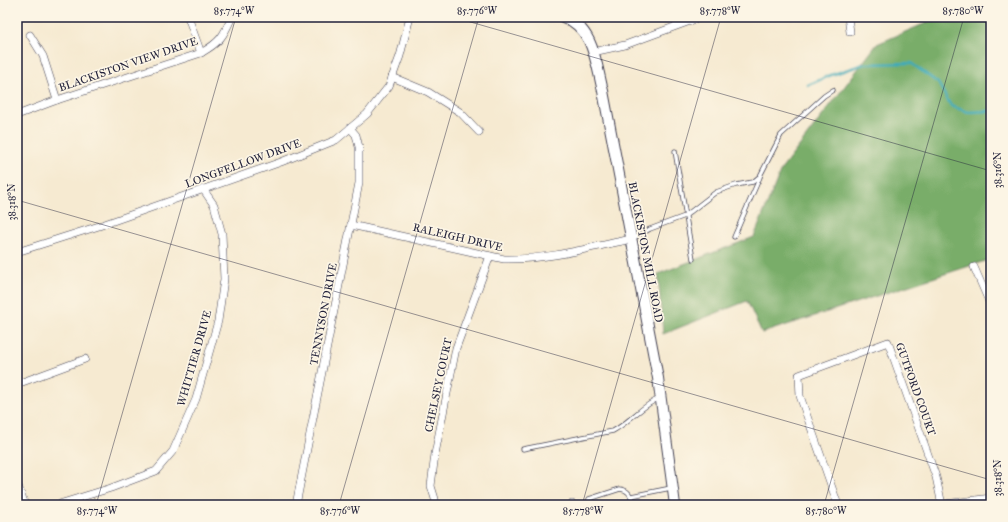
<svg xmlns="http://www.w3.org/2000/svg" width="1008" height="522" font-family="'IM FELL Great Primer',serif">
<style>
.forest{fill:#79ad69;stroke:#4e6852}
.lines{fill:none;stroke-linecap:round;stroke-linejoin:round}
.stream{stroke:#3cabba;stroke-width:2.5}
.service-casing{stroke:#424052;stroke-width:5}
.minor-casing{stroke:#424052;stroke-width:8}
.tertiary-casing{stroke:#424052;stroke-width:10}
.secondary-casing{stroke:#424052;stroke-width:12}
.service{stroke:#fff;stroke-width:3.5}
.minor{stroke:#fff;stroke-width:7}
.tertiary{stroke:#fff;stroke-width:9}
.secondary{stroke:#fff;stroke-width:10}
.ticks{fill:none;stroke:#22223b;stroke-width:1;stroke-opacity:0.45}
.labels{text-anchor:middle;stroke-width:3.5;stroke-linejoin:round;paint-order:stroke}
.street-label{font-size:11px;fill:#22223b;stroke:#fcf5e5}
.neatline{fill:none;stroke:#22223b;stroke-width:1.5}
.ticks-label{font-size:10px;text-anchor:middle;fill:#22223b}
</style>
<rect width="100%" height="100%" fill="#fcf5e5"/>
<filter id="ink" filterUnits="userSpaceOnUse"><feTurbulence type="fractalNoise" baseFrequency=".025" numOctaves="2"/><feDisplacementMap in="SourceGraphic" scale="8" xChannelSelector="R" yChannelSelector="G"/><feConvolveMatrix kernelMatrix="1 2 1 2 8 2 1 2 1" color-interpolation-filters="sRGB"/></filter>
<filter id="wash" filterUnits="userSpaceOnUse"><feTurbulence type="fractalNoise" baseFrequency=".012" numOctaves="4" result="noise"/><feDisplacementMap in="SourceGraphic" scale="16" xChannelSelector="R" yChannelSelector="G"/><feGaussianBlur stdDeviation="0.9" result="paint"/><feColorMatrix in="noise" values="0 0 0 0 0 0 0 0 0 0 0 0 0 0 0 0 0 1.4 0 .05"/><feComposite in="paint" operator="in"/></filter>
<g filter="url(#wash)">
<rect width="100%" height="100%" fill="#f6ead1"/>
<polygon class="forest" points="940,17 991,17 991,259 762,333 747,301 663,334 658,274 754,237 781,170 877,44"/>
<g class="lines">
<polyline class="stream" points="808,85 831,75 864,64 911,63 938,83 951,106 968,112 991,111"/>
</g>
</g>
<g filter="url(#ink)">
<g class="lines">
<g class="service-casing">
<g id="service">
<polyline points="675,151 693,259"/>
<polyline points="734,237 760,177"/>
<polyline points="632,239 650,229 685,216 716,192 736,185 753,182 760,176 781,135 824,96 833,90"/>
<path d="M523,449L613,431C630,422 642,405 660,398"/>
<polyline points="631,496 671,488"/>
<path d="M586,505L589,499L620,489C630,490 631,497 634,505"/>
</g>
</g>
<g class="minor-casing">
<g id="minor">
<polyline points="188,17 201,53"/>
<polyline points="848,17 850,32"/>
<polyline points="30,35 43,56 57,100"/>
<polyline points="593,52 625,45 701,17"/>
<polyline points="392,77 428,92 460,112 479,132"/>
<path d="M17,115L57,100L201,53C220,42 223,37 232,17"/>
<path d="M351,225L504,259C547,260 589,248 631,239"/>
<polyline points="17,252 99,226 281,162 336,140 367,114 389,86 400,56 410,17"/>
<polyline points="974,267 991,306"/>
<polyline points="17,384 85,359"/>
<polyline points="17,483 25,505"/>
<polyline points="435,499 431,486 435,454 456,348 490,256"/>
<polyline points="572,504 572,505"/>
<polyline points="56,505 111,488 156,471 173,451 196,399 218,321 224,279 222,234 214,205 203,189"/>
<polyline points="296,505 359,183 359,147 356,135 350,128"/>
<polyline points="838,505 800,396 799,375 888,342 936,477 942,505"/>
</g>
</g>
<g class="tertiary-casing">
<polyline id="tertiary" points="945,505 991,499"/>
</g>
<g class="secondary-casing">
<path id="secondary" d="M563,17C594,27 596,64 603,91L658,378L675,505"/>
</g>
<use href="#service" class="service"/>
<use href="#minor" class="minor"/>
<use href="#tertiary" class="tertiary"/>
<use href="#secondary" class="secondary"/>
</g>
</g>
<path class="ticks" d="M453,17L991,171M17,200L991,480M96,505L236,17M339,505L479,17M582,505L721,17M824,505L964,17"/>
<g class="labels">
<g class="street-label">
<text transform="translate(128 64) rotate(-19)" y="4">BLACKISTON VIEW DRIVE</text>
<text transform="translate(243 163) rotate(-20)" y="4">LONGFELLOW DRIVE</text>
<text transform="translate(458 237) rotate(13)" y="4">RALEIGH DRIVE</text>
<text transform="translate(646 252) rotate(79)" y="4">BLACKISTON MILL ROAD</text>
<text transform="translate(323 314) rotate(-79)" y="4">TENNYSON DRIVE</text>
<text transform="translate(194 358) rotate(-74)" y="4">WHITTIER DRIVE</text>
<text transform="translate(438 385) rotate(-78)" y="4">CHELSEY COURT</text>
<text transform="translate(916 389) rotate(70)" y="4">GUTFORD COURT</text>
</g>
</g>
<rect width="1008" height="522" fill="none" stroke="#fcf5e5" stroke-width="44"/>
<rect x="22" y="22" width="964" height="478" class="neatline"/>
<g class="ticks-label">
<text x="234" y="14">85.774°W</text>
<text x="477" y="14">85.776°W</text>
<text x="720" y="14">85.778°W</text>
<text x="963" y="14">85.780°W</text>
<text transform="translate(997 170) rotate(-90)" y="4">38.316°N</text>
<text transform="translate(11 202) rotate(-90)" y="4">38.318°N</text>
<text transform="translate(997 478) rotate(-90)" y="4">38.318°N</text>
<text x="97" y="514">85.774°W</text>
<text x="340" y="514">85.776°W</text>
<text x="583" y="514">85.778°W</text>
<text x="826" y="514">85.780°W</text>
</g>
</svg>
